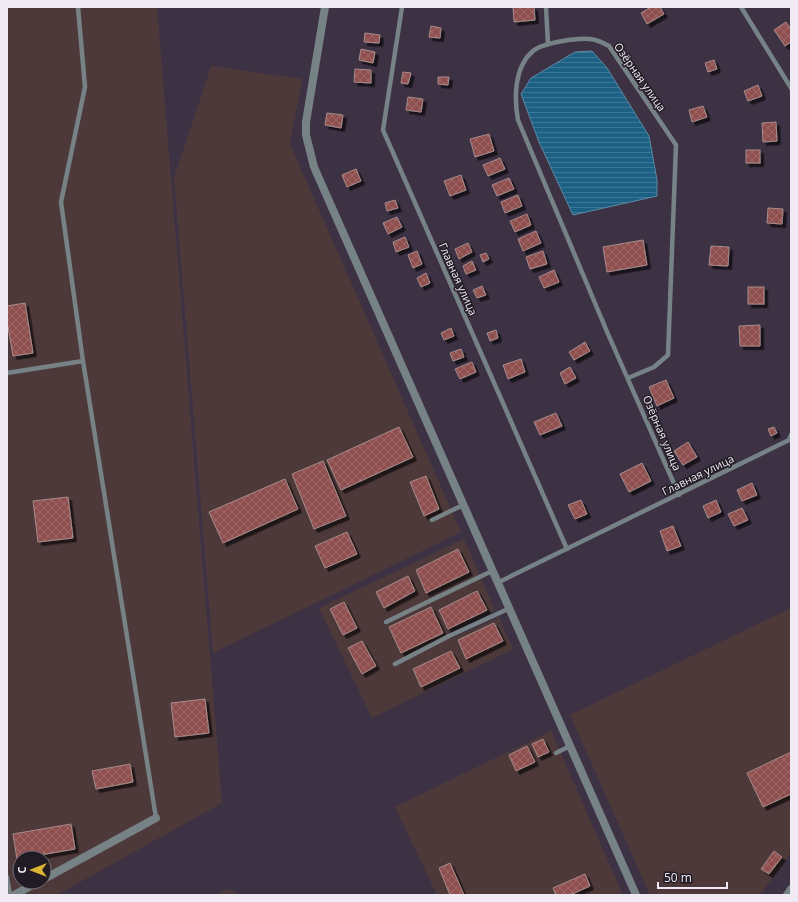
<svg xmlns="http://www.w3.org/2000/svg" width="798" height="902" font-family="'Open Sans',sans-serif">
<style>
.industrial{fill:#4e393a;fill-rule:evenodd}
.water{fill:url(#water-rules);stroke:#5c89a5}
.building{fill:url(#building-cross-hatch);stroke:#a78c8b;filter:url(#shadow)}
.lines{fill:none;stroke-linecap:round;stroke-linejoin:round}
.service{stroke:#768286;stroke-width:4.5}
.minor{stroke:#768286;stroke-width:8}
.tertiary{stroke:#768286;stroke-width:8}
.labels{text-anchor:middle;stroke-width:3;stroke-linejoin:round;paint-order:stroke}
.street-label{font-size:11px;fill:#f0eaf5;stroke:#211c24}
</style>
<defs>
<pattern id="water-rules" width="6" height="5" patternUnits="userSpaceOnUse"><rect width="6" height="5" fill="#1c6083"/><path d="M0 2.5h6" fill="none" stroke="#3d7795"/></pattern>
<pattern id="building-cross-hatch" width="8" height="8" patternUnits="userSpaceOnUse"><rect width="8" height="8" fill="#8f4f4f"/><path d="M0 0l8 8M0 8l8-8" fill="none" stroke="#9f6869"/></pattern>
<filter id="shadow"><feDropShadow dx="3.5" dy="3.5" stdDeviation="0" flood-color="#0009"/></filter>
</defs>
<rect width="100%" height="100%" fill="#3d3244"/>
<g class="industrial">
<path d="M7,7H157L222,803L57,895H7ZM20,858H44V882H20Z"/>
<polygon points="211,66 302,79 290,144 461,532 213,653 174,177"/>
<polygon points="464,539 495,610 448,632 450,639 499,617 513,649 372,718 319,608"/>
<polygon points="791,608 791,853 760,895 650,895 570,715"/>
<polygon points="551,731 623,895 437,895 395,807"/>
<polygon points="228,889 243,895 215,895"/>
</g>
<polygon class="water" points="592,51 607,68 649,136 657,180 657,196 573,215 539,142 521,94 531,78 575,52"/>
<g class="building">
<polygon points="513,7 534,7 535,20 514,22"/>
<polygon points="651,7 660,7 664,14 647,24 641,13"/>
<polygon points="786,22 791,29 791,42 785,46 774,30"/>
<polygon points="431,26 441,28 440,38 429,37"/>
<polygon points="365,33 380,35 379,43 364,42"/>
<polygon points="361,49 375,52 373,63 359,60"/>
<polygon points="714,60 717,69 708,72 705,63"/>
<polygon points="355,69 371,70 371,83 354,82"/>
<polygon points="403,72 411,73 408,84 401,83"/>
<polygon points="438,77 449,77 448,85 438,84"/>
<polygon points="758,85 762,96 748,101 744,91"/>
<polygon points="408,97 423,99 421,112 406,110"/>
<polygon points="703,106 707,117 692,122 689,110"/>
<polygon points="327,113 343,115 341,128 325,125"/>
<polygon points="776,122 777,141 763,142 762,123"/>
<polygon points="489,134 494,151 475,157 470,139"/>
<rect x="746" y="150" width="14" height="13"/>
<polygon points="500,158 505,169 488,176 483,165"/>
<polygon points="356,169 361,181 347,187 342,175"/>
<polygon points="461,175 466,190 450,196 444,181"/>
<polygon points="509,178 514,189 497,196 492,185"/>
<polygon points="518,195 522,206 505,213 501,202"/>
<polygon points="395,200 398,208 387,211 385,203"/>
<polygon points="768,208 783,209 782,224 767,223"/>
<polygon points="527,214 531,225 515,232 510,221"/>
<polygon points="397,217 402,227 388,234 383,223"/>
<polygon points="536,231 541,243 523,251 518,239"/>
<polygon points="405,237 409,247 396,252 393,242"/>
<polygon points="643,240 647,265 607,272 603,247"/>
<polygon points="468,243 472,252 459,259 455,249"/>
<polygon points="711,246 729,247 728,266 709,265"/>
<polygon points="417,251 422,264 413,268 408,255"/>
<polygon points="543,251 547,264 530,269 526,257"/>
<polygon points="486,253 489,259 483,262 480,255"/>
<polygon points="472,261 476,270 466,274 463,266"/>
<polygon points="554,270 559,282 544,288 539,277"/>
<polygon points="426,273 430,283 421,287 417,278"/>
<polygon points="482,286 486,295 477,298 473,290"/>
<rect x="748" y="287" width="16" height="17"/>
<polygon points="25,303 33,353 13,356 7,321 7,306"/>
<polygon points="760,325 760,346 740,346 739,326"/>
<polygon points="451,328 454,336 444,340 441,333"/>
<polygon points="496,330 498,338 490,341 487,333"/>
<polygon points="585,342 590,351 574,360 569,352"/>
<polygon points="461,349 464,357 453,361 450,353"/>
<polygon points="521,359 525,372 508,379 503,365"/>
<polygon points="472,362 476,372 460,379 455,369"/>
<polygon points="570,367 576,378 565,384 560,373"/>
<polygon points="666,380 674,398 657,406 649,387"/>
<polygon points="556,413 562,426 540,435 534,422"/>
<polygon points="399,427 413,457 341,490 327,460"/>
<polygon points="774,427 777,433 771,436 768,429"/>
<polygon points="688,442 697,457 683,465 674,451"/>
<polygon points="323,461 346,516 314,529 292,474"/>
<polygon points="642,463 651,481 629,492 620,474"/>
<polygon points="426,476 439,509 424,516 410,482"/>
<polygon points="285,479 298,509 223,543 209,512"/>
<polygon points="752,483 757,495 742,501 737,490"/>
<polygon points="68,497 73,538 38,542 33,501"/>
<polygon points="581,500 587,514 575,519 568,505"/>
<polygon points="716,500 721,512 708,518 703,506"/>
<polygon points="742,508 748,520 734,526 728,514"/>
<polygon points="673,526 681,546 667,551 660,531"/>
<polygon points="347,532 357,554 325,568 315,546"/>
<polygon points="458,549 469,572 426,593 416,570"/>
<polygon points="408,576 415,591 384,608 376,592"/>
<polygon points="477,591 487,610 448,629 439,610"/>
<polygon points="344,602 357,628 343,635 330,609"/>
<polygon points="431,607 443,633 401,653 389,627"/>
<polygon points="494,623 503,641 466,659 458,640"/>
<polygon points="362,641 376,666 362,674 348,648"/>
<polygon points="451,651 460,668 421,687 413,669"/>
<polygon points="205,699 209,733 175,737 171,703"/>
<polygon points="543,739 549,752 538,757 532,744"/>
<polygon points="527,746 535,762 516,771 509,755"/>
<polygon points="791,752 791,794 763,807 747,773"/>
<polygon points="130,764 133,782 96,789 92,771"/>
<polygon points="71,824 75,849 17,859 13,834"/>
<polygon points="774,851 782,857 769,874 761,869"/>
<polygon points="450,863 464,895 450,895 439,868"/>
<polygon points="585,874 590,886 570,895 556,895 553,888"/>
</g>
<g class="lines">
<g class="service">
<polyline points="78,7 85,87 61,202 83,361 156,818"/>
<polyline points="402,7 383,130 567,549"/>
<polyline points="546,7 548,44"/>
<polyline points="741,7 791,88"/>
<polyline points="7,373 83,361"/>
<path d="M628,378L654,367L668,355L676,145L609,46C594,37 586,38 568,40C558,42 541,44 533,51C514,67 514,98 518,120L608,334L679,495"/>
<polyline points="432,520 463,505"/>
<polyline points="497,583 789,440 791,435"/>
<polyline points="386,622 492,571"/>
<polyline points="395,664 449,636 508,609"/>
<polyline points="556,753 570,746"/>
<polyline points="7,877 10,895"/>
</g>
<g class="minor">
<polyline points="325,7 306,122 306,135 314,167 636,895"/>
<polyline points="44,879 156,818"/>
<polyline points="14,895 38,882"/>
</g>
<polyline class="tertiary" points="787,895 791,889"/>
</g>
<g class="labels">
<g class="street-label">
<text transform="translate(640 77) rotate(55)" y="4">Озёрная улица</text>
<text transform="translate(458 279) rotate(66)" y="4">Главная улица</text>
<text transform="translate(662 433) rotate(67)" y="4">Озёрная улица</text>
<text transform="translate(698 475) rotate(-26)" y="4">Главная улица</text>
</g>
</g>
<rect width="798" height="902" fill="none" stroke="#f0eaf5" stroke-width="16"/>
<g transform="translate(32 870) rotate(270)"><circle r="19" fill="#211c24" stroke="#746e78"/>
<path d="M0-3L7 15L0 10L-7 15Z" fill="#dcb233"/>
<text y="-6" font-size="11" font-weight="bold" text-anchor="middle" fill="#f0eaf5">С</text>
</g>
<path d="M658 882v6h69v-6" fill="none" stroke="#f0eaf5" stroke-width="2"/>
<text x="664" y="882" font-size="12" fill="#f0eaf5" stroke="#211c24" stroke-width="3" paint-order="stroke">50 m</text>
</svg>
